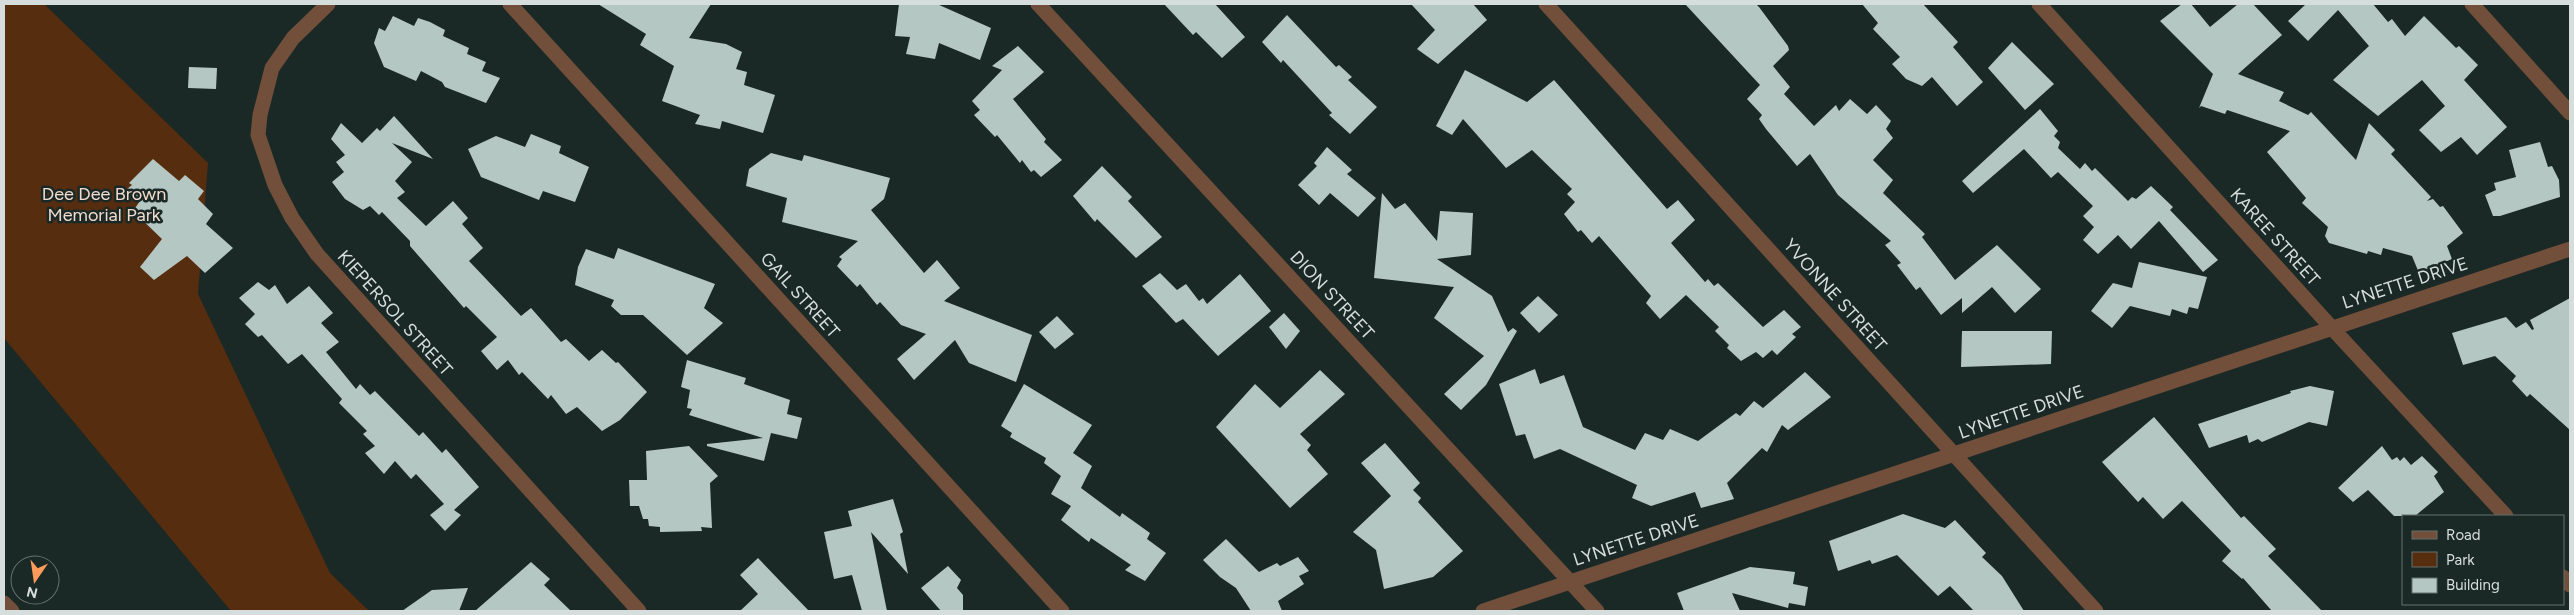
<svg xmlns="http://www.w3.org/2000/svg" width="2574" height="615" font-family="Figtree,sans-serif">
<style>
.green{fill:#572d0f}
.building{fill:#b5c7c3}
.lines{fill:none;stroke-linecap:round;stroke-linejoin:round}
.street{stroke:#724f3a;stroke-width:15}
.labels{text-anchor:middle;stroke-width:5;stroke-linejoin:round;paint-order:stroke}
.park-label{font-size:18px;fill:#f2dbce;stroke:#1b2926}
.street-label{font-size:18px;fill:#d5dedc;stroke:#1b2926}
</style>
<rect width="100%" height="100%" fill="#1b2926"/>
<polygon class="green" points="4,4 44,4 208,163 198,294 330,573 369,611 231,611 4,338"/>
<g class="building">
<polygon points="598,4 711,4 689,38 726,44 742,52 736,69 747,72 744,85 775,95 763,133 722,121 720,129 695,124 700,115 662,101 674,66 640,45 646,34"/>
<polygon points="899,4 937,4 991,28 980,60 939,43 935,59 906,54 910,37 895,36"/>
<polygon points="1164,4 1215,4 1245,37 1222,58 1196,32 1193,35"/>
<polygon points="1411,4 1473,4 1487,20 1438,64 1417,49 1435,30"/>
<polygon points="1685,4 1756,4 1759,7 1788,46 1789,50 1773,66 1790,87 1784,94 1814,126 1836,105 1839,111 1850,99 1867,114 1876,105 1891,121 1886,129 1893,138 1873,160 1893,180 1883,193 1925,234 1922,237 1955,280 1997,245 2041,289 2015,313 1992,287 1962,313 1962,298 1941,315 1920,287 1916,290 1897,265 1901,263 1885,245 1891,241 1838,195 1810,154 1797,166 1766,129 1759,119 1762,115 1747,99 1760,85"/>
<polygon points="1862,4 1923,4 1958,42 1953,47 1983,82 1957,106 1932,77 1922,86 1906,79 1892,64 1900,57 1873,29 1878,23"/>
<polygon points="2182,4 2191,4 2210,27 2238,4 2253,4 2282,35 2238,74 2284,92 2279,101 2308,115 2311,112 2356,160 2369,123 2395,150 2391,154 2431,197 2427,201 2433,199 2440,207 2443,206 2463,233 2447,246 2452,259 2419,273 2412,256 2383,248 2381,255 2368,251 2367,254 2329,243 2325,236 2328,227 2302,203 2306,198 2267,152 2290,131 2227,110 2225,114 2201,106 2199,108 2213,74 2160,21"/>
<polygon points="2306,4 2373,4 2388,22 2392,19 2405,36 2424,16 2456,48 2459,46 2478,65 2464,80 2507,127 2477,155 2461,137 2441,152 2419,130 2445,106 2422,80 2378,116 2333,80 2369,46 2338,10 2308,41 2288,21"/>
<polygon points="1287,15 1336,67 1339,65 1352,77 1348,80 1377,107 1350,134 1329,115 1332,113 1283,60 1281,63 1262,42"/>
<polygon points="393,16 414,26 418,18 430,22 445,30 443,36 469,48 467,54 486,62 482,71 500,78 486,103 445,87 442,82 421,71 416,81 384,67 374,43 379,28 385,31"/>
<polygon points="2012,42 2054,84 2025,110 1988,68"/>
<polygon points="1018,46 1044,72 1013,99 1046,139 1044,142 1062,160 1041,177 1034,170 1031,172 1022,160 1020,163 997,135 995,137 974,115 980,110 972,101 1002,70 992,66"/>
<polygon points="189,67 217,68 216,89 188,88"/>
<polygon points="1465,70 1527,102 1554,80 1667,209 1678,200 1695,220 1671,243 1705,282 1708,279 1714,286 1718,283 1763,327 1784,310 1801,327 1792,334 1796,337 1777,355 1772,350 1763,358 1756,352 1741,361 1727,348 1729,345 1715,331 1719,327 1686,295 1660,319 1646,303 1651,296 1599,236 1592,243 1581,230 1578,232 1564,214 1575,202 1567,194 1572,189 1532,150 1506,168 1463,119 1452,135 1436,126"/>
<polygon points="2040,109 2058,131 2054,136 2060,142 2058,148 2080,169 2085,163 2092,171 2095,168 2128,201 2132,197 2136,199 2151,186 2173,207 2170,210 2218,260 2203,272 2159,221 2131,249 2118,235 2098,254 2083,240 2094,227 2083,216 2093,206 2058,172 2051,178 2024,149 1973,193 1962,181"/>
<polygon points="394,116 433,159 392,143 412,162 395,181 405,192 397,198 426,226 453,201 468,218 462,224 483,248 469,261 521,316 531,308 561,342 566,339 589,361 602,350 616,363 618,362 647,392 620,420 602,431 577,407 566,414 551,395 548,399 522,372 519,375 508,360 497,370 481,351 497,337 466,306 464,308 410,246 410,241 382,212 379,215 370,206 363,210 345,199 332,182 344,172 336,162 345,155 331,139 341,123 362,143 377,128 380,131"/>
<polygon points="531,134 561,146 559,153 589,167 575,202 543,191 539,200 481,177 468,149 496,136 525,147"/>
<polygon points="2540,142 2548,167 2552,166 2559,180 2560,197 2500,216 2493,216 2485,195 2496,190 2494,183 2516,177 2509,150"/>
<polygon points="1327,147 1352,170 1347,174 1376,198 1358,217 1330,193 1319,205 1298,185 1317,166 1314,163"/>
<polygon points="771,153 802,161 804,155 890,178 884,199 871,210 924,273 937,260 960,288 944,301 1032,335 1016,382 969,363 955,340 914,380 897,359 926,334 901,325 880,302 877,305 860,284 857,287 837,266 842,259 839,257 858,241 782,222 787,198 746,186 749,169"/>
<polygon points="153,159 179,181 185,175 204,191 198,199 213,214 206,224 233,248 205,273 187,256 154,280 140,267 162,239 133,211 140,201 127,189 132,185 129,183"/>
<polygon points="1102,166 1132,197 1128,201 1162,237 1136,258 1097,219 1095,222 1073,196"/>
<polygon points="1382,193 1395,209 1405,203 1437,241 1440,211 1473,213 1471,255 1437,259 1492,296 1508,332 1513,328 1517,331 1486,385 1461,410 1444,394 1484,356 1434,318 1454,287 1374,278"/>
<polygon points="618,248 715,284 704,308 723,323 687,355 643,315 621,315 611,306 614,300 575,285 578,267 586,249 614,259"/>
<polygon points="2139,262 2207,277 2198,309 2189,307 2187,314 2172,309 2170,316 2130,306 2112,328 2091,311 2113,283 2132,288"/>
<polygon points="1160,273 1177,290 1186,284 1199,301 1203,298 1207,304 1240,274 1271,311 1218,356 1183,319 1176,323 1142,286"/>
<polygon points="258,282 269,290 275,285 287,304 309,286 333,313 321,323 339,342 326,352 356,389 360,384 370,395 375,391 419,436 423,432 442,453 446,449 479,487 454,510 461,515 445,531 430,515 444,504 416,474 411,479 395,461 384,474 365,453 375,446 363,434 367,431 339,403 342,399 302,354 288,364 262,335 258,337 245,324 255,314 239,298"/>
<polygon points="1538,296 1558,315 1539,333 1520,313"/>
<polygon points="2570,298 2570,430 2530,394 2527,397 2512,381 2516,376 2495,356 2463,365 2452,333 2506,317 2516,328 2526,322 2532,330 2534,329 2530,320"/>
<polygon points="1284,313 1300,331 1286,349 1269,327"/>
<polygon points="1057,316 1074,334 1055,349 1039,332"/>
<polygon points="1962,331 2052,331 2051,364 1961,367"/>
<polygon points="687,360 746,378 744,384 790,400 787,414 802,418 797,439 771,433 764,461 707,446 707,444 763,438 689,415 692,409 687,408 690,390 681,387"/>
<polygon points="1535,369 1540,384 1564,375 1583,427 1635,450 1645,433 1663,440 1670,429 1698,441 1736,413 1740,416 1754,401 1763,408 1805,372 1831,397 1788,430 1782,425 1767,452 1762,448 1727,483 1734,499 1701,508 1695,492 1651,506 1632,498 1637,485 1560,449 1534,459 1525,434 1516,436 1499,384"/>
<polygon points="1320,370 1345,394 1300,434 1311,445 1307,450 1328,474 1290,508 1216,427 1255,384 1280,408"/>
<polygon points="1024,384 1092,425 1073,453 1092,466 1081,488 1120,517 1122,513 1150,533 1147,539 1166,553 1145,581 1125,570 1131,565 1091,538 1089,542 1061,520 1071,506 1051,494 1061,476 1044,463 1046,458 1010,437 1012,433 1001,426"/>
<polygon points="2310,386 2334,391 2327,426 2309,422 2262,442 2258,439 2249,443 2247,435 2209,448 2198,424 2291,393 2290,391"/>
<polygon points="2154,417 2241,518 2244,516 2276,549 2268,556 2322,611 2272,611 2243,578 2242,579 2222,561 2231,551 2182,501 2163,519 2143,497 2138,502 2102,462"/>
<polygon points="1385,443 1420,483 1413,490 1421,498 1418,502 1463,551 1433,577 1384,589 1376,550 1353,532 1391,496 1361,463"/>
<polygon points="689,446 718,476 710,483 712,528 701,527 702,531 660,532 660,527 649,526 648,519 643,519 639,506 630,506 629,480 647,480 646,451"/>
<polygon points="2382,446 2392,460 2397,457 2400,461 2404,457 2411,465 2422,456 2438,472 2434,476 2444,492 2415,516 2394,516 2368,490 2353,502 2338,488"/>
<polygon points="893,499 903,532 900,534 908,574 871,532 887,611 862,611 852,575 834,579 824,532 852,526 848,511"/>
<polygon points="1903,514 1945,528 1955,520 1986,553 1982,557 2002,576 2024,611 1974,611 1950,586 1938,596 1897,555 1872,564 1870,560 1838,571 1829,541"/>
<polygon points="1226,539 1259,572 1277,563 1280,566 1298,557 1309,571 1299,576 1304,584 1278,601 1282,611 1251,611 1236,588 1220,577 1203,560"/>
<polygon points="758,558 779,580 809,611 740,611 758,594 740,575"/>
<polygon points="531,562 550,579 544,585 571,611 475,611"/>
<polygon points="948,566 961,580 957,588 963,595 963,611 941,611 921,588"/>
<polygon points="1750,567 1795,572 1793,584 1808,587 1805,606 1789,603 1788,608 1732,593 1740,611 1684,611 1677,593"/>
<polygon points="468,588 459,611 402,611 432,590"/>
</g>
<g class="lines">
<g class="street">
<polyline points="328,4 293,38 272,68 260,115 258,135 275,185 292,218 317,254 639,611"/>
<polyline points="510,4 1062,611"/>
<polyline points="1038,4 1597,611"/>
<polyline points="1546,4 2096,611"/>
<polyline points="2039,4 2331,327 2506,516"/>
<polyline points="2472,4 2570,113"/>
<polyline points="2563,577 2570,585"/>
<polyline points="4,603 12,611"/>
<polyline points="1483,611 2570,249"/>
</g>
</g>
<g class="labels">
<g class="park-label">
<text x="104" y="200">Dee Dee Brown<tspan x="104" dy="21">Memorial Park</tspan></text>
</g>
<g class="street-label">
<text transform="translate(2275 237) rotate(48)" y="6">KAREE STREET</text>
<text transform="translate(2405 283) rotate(-18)" y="6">LYNETTE DRIVE</text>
<text transform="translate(800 295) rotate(48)" y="6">GAIL STREET</text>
<text transform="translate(1332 295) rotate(47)" y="6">DION STREET</text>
<text transform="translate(1835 295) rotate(48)" y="6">YVONNE STREET</text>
<text transform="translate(395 313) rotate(48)" y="6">KIEPERSOL STREET</text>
<text transform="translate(2021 412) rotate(-19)" y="6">LYNETTE DRIVE</text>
<text transform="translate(1636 540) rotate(-18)" y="6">LYNETTE DRIVE</text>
</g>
</g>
<rect width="2574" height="615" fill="none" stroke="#d5dedc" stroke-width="10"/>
<rect x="2402" y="515" width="162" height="90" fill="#1b2926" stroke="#65716f"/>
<rect x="2412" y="531" width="25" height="8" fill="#724f3a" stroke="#65716f"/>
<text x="2446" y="540" font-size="15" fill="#d5dedc">Road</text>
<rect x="2412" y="552" width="25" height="15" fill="#572d0f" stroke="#65716f"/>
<text x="2446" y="565" font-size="15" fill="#d5dedc">Park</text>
<rect x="2412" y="578" width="25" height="15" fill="#b5c7c3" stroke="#65716f"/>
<text x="2446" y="590" font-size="15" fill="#d5dedc">Building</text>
<g transform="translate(35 580) rotate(193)"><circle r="24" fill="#1b2926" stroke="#65716f"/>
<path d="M0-4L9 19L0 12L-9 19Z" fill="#ff9b5a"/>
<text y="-8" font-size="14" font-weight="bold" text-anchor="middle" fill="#d5dedc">N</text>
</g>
</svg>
